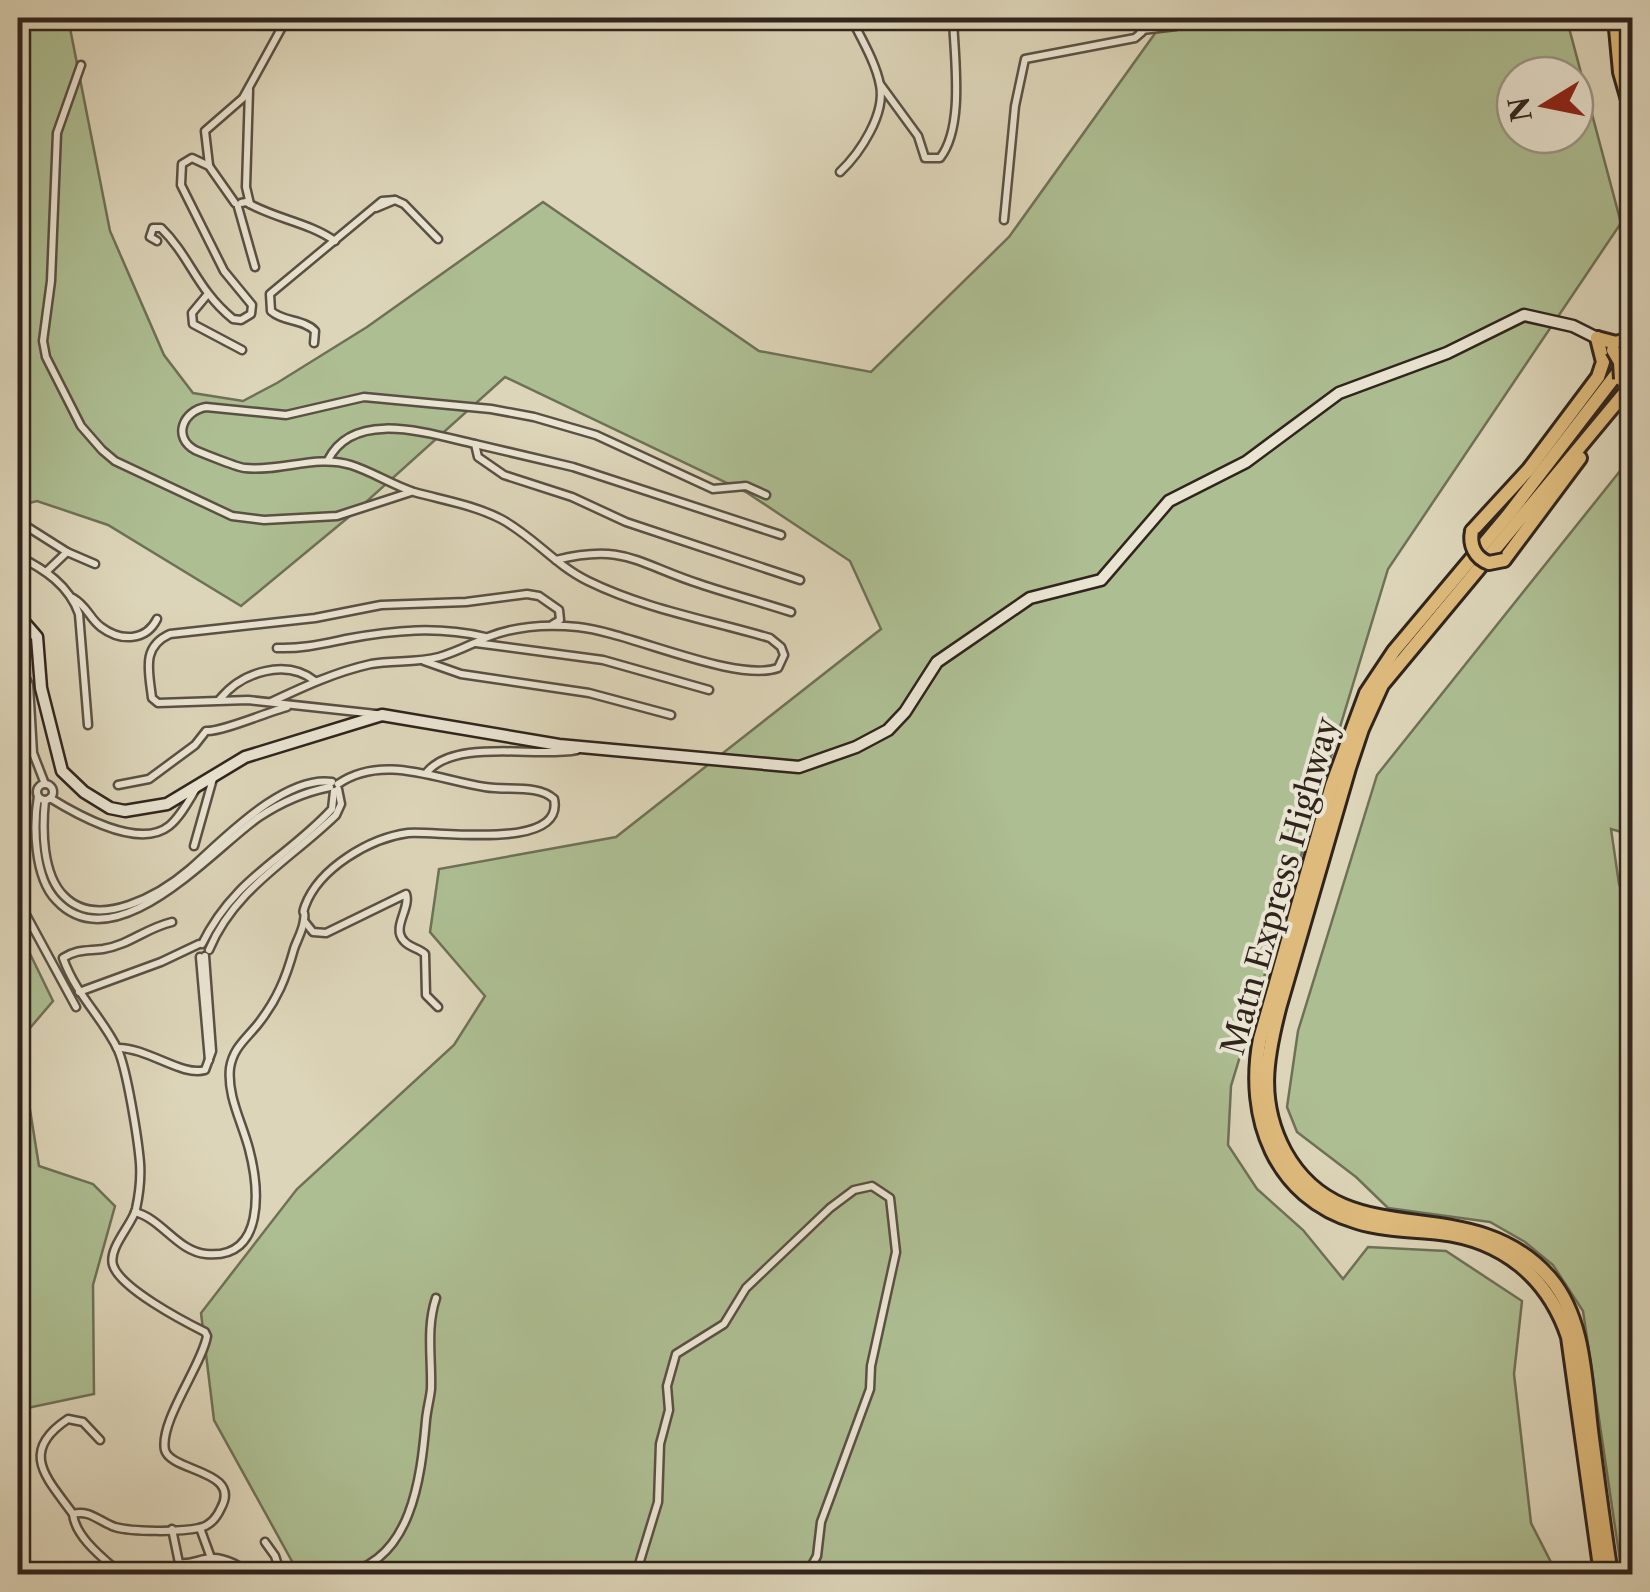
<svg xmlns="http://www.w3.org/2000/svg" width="1650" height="1592" font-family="'Libre Caslon Text',serif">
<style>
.green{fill:#adbe92;stroke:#6e7158;stroke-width:2.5;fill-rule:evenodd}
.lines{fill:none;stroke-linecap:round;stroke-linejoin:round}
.street-casing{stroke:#5b5044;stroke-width:11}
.secondary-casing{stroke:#30241d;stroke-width:15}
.highway-casing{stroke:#30241d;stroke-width:18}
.street{stroke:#e9e4d2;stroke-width:6}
.secondary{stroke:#e9e4d2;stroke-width:10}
.highway{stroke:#deba7c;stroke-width:12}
.highway-bridge-casing{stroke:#30241d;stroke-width:18;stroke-linecap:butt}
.highway-bridge{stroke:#deba7c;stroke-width:12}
.labels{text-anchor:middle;stroke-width:8;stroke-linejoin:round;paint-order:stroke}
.street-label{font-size:32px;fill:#30241d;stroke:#e9e4d2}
</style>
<rect width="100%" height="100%" fill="#ddd5b9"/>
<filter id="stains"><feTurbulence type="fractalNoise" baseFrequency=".002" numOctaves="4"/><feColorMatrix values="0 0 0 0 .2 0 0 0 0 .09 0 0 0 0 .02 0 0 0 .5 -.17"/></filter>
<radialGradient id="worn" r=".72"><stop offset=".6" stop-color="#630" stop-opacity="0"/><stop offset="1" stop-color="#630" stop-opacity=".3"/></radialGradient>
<g class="green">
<path d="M18,18H68L110,231L164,355L193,393L243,401L277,383L367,327L543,202L759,351L871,372L1009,237L1156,32V18H1570L1568,24L1621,223L1388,569L1231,1086L1228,1145L1257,1189L1303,1230L1343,1279L1368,1247L1446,1251L1522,1301L1514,1374L1531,1523L1557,1574H299L214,1420L201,1313L297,1189L454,1045L485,996L430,932L439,869L616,837L881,629L850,561L746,492L505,377L356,511L241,606L108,525L37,501L18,506ZM1515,75H1575V135H1515Z"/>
<polygon points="1632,456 1632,835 1611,829 1619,884 1632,920 1632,1574 1622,1574 1583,1311 1553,1265 1525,1242 1490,1222 1388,1208 1356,1177 1297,1132 1287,1107 1298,1031 1377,775"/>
<polygon points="18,929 53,1001 19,1041 39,1166 93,1184 115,1206 93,1285 94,1394 18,1410"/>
</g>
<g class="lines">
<g class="street-casing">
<g id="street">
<polyline points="1142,30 1176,26 1181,18"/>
<polyline points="81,65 57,133 51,281 43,341 46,357 81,426 102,450 115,461 232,516 264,520 337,516 411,492"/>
<path d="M880,84L918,136L925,158H940C965,126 954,56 953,18"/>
<polyline points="249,90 246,187 250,204"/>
<polyline points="209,165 205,131 243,98 287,18"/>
<path d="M840,172C860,153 886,114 880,85C876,63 861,38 851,18"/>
<polyline points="395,200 404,204 438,239"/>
<path d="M241,203L246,202C275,219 308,222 335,241"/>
<polyline points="238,207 255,267"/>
<polyline points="1004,220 1015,106 1025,59 1135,38 1142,32 1137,26 1082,18"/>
<path d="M157,241L150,237L153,228H161C190,256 197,290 233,319L241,320L251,314L252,305L224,271L181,185L182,164L192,158L209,166L235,203"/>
<polyline points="207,295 192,313 193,324 242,350"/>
<path d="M314,343L315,331C304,319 283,322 271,311L270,294L382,201L395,200L376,208"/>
<polyline points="475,444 573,467 781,535"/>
<path d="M328,460C354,408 430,434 475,444L478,457L504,475L572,497L626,522L800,580"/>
<polyline points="18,521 67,552"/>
<path d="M18,556C44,569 69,585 79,614L88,725"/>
<path d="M556,560C625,543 638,564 700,584C730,594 760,602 791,612"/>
<polyline points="46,572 67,552 95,564"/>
<path d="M73,598C88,607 89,618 101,627C121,642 146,641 157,619"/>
<polyline points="476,643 603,660 709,690"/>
<path d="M277,648C302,649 322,644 346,639C394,630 438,626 485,637"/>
<polyline points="18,661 29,685 33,753 45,784"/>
<polyline points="424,661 461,674 589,693 671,715"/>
<path d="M220,699C242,672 286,658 315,681"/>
<path d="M271,702C303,687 335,672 371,664C393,660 416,663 439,657C457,652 471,644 488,637C516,626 549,624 578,627C628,632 735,683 778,668L784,655L781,647L770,638C709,620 645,609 588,581C555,565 533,536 501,519C474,505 443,500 414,492C392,485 373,472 351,465C317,454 280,472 245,468C239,468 202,453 195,450C172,437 183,411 206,407L286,415L364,397L491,409L534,417L596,435L713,489L746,486L766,495"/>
<path d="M376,714L248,700L158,703L152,698C149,671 141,647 170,634L315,618L381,605L466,602L527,594L539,596L559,610L560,620L553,624"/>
<path d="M427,772C456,738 536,758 577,750"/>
<circle cx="45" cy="792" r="8"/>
<path d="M118,785L149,779L195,745L206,731C222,732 267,712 287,707"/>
<path d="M38,796C33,826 34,877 56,900C115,964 214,848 259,817C280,803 305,792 330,787"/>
<path d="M50,798C76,814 139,850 169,826C181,816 189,800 197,787"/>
<path d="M45,800C42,829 42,874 64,896C98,931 161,894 190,869C223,840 284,775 332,782"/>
<polyline points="194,846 214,775"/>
<polyline points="18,900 76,1007"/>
<path d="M305,922L313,932L326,933L406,894C411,908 391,928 404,941C410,948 419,948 425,954L426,995L438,1007"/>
<path d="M202,944C235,877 286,859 332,809L334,791"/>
<path d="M209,950C234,889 291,859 336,815L341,804L338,789"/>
<polyline points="200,957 209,1060"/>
<polyline points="79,992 161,962 199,944"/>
<path d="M117,1048C147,1047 182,1077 205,1070L212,1051L205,956"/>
<path d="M135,1212C162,1219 177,1251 206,1254C266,1260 259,1187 249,1149C242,1122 227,1096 230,1068C233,1048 246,1039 258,1024C277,1000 286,978 294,949C297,940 303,930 304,920C306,907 301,918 305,906C319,868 370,838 408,833C436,830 565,852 554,799C538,784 507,791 485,787C438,780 383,753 338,784"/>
<path d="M73,1514C47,1478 18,1452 68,1419L83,1422L100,1440"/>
<polyline points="200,1528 211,1558"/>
<path d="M172,1529L179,1563C192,1565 200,1558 213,1558C227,1558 241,1567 252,1574"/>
<polyline points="265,1542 275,1556 281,1574"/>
<path d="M121,1574C104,1559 75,1537 73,1514C89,1509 100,1522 115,1527C132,1532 181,1532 199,1528C210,1526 217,1517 221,1508C242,1470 171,1472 165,1450C159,1422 202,1365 207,1336L205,1332C183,1321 120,1288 113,1265C108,1248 132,1225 136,1209C139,1195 141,1177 140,1163C138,1139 127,1070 118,1050C103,1018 76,995 63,958C77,949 87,951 103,949C129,945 146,928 172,922"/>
<path d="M341,1574C412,1563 421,1477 426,1420C427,1409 430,1399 431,1389C432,1358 426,1328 436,1298"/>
<polyline points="636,1574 658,1502 660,1444 669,1410 667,1386 676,1354 724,1324 746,1288 830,1208 854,1190 872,1186 890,1198 896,1252 871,1366 870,1389 821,1522 817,1556 807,1574"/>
</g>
</g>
<g class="secondary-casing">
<polyline id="secondary" points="18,615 37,637 41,688 62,771 84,792 110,808 125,811 167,804 245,757 382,715 559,745 799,767 856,747 888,730 905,712 937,662 1030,598 1101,580 1169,501 1246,462 1339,393 1447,353 1524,315 1573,326 1597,338"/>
</g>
<g class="highway-casing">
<g id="highway">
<polyline points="1615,18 1620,72 1632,114"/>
<polyline points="1626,18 1626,45 1632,84"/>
<polyline points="1597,338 1616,343 1632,338"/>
<polyline points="1472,531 1529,469 1598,377 1603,362 1597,338"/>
<polyline points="1504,560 1580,458"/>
<path d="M1601,1574L1568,1337C1548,1277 1502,1240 1440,1233C1412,1230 1383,1230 1357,1222C1274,1198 1245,1117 1260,1039L1332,785L1366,693L1394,651L1509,514L1632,354"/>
<path d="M1611,1574C1604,1529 1598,1484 1592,1438C1585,1386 1586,1320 1550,1278C1470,1186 1345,1260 1285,1152C1258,1102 1266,1058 1280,1005L1349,768L1362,729L1382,685L1632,384"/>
</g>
</g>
<use href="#street" class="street"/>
<use href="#secondary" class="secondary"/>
<use href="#highway" class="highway"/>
<g class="highway-bridge-casing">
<g id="highway-bridge">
<polyline points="1613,350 1620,362 1621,379"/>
<path d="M1472,531C1469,545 1475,558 1489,563L1504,560"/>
</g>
</g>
<use href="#highway-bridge" class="highway-bridge"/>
</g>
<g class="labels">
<g class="street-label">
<text transform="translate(1280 886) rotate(-74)" y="11">Matn Express Highway</text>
</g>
</g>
<rect width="1650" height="1592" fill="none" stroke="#ddd5b9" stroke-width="60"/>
<rect x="20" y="20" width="1610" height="1552" fill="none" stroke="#30241d" stroke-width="5"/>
<rect x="30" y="30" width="1590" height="1532" fill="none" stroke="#30241d" stroke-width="2.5"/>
<g transform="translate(1545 105) rotate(260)"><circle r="48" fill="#e9e4d2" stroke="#9f978a" stroke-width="2.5"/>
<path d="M0-8L18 38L0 25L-18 38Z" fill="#8f2418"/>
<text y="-15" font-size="28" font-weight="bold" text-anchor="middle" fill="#30241d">N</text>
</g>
<rect width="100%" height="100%" filter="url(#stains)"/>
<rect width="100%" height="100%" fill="url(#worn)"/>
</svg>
